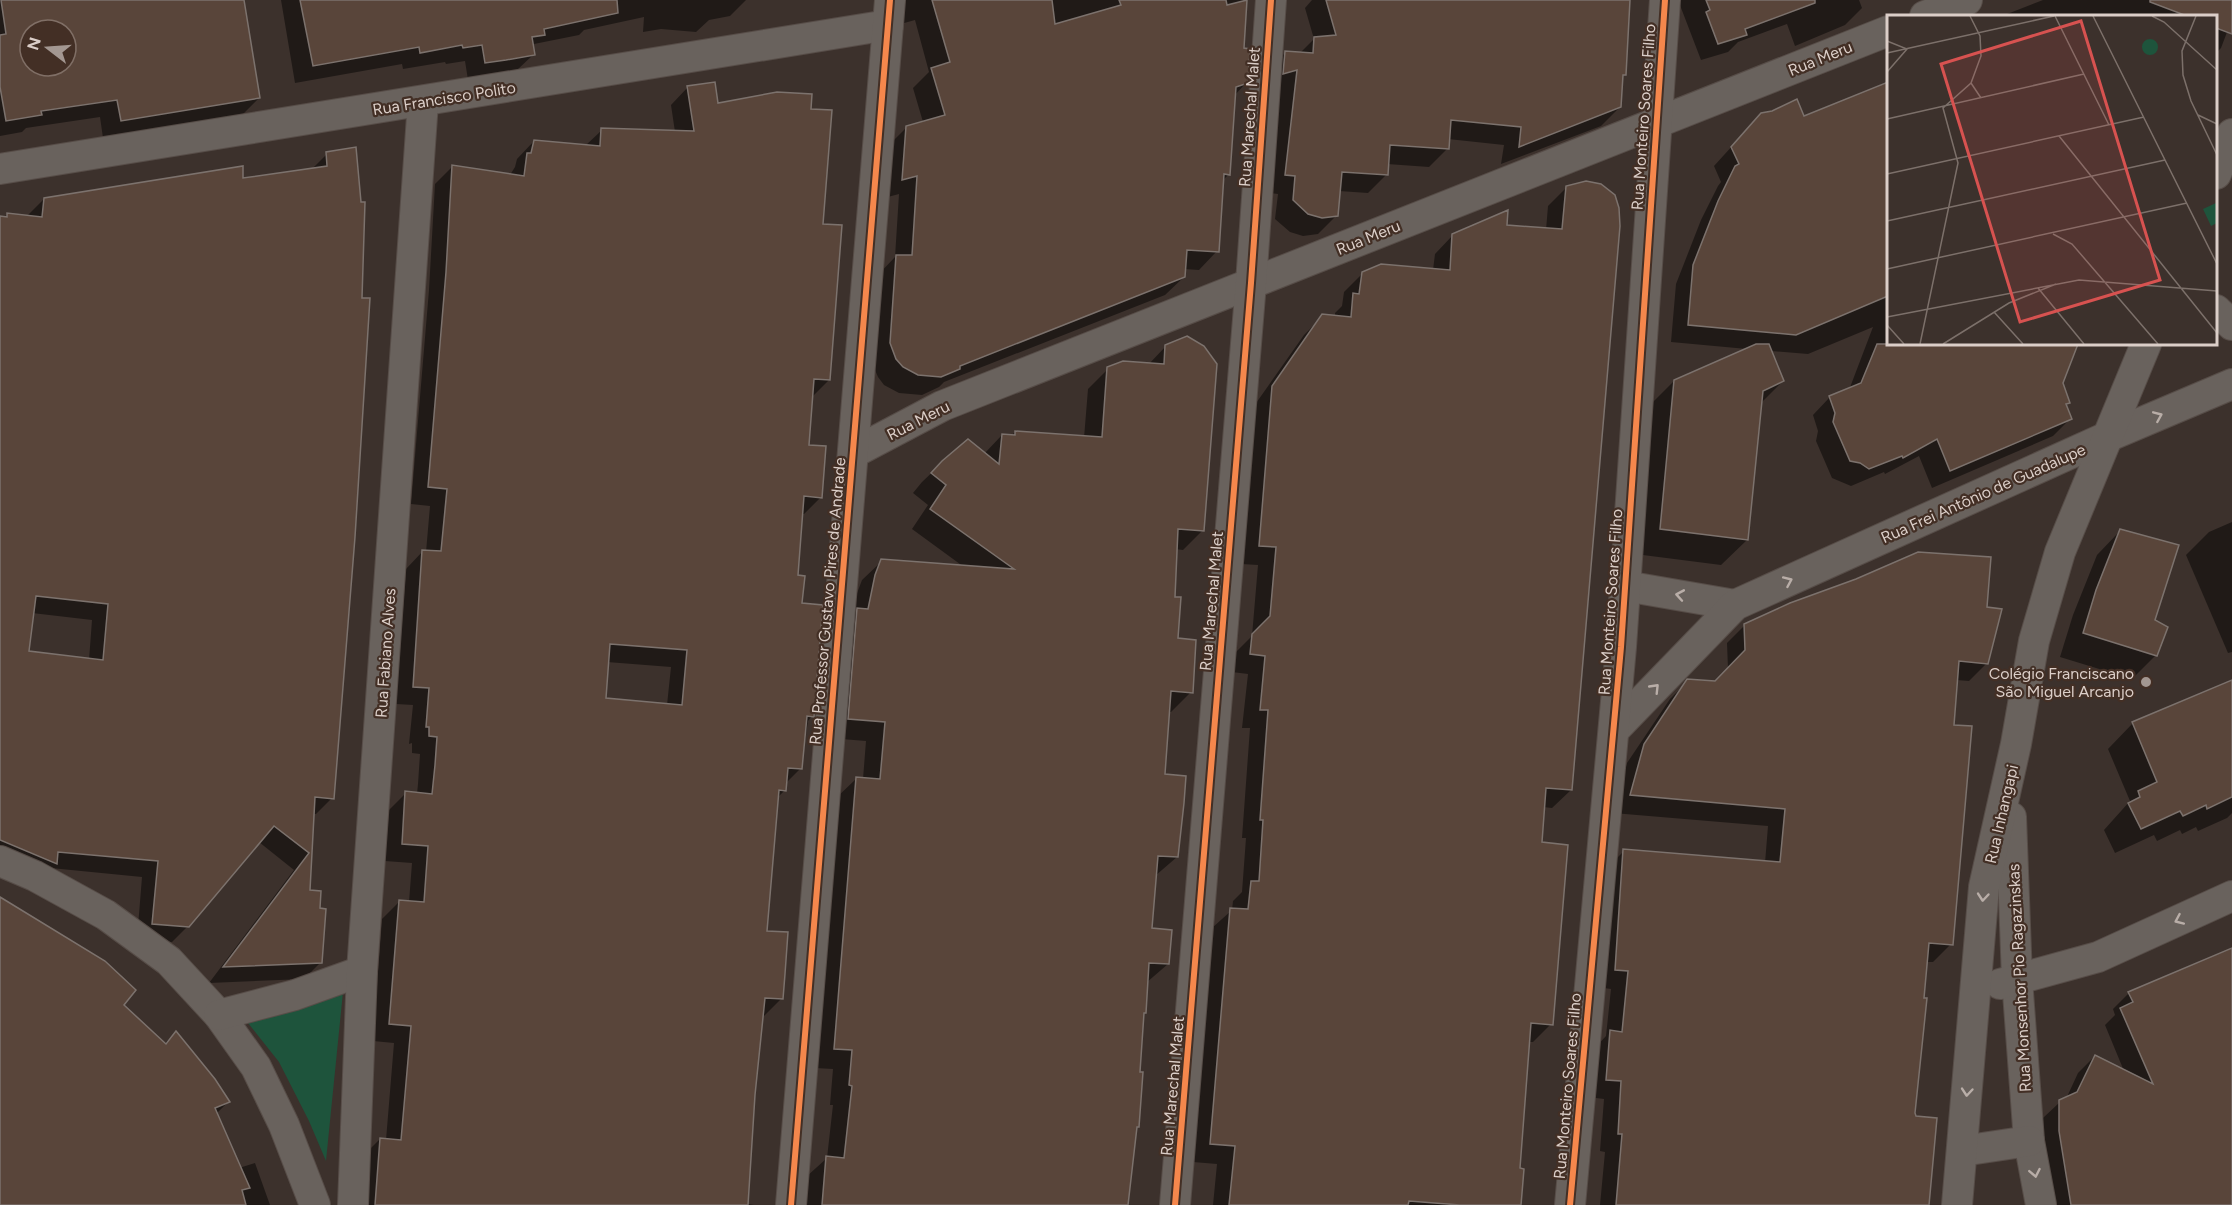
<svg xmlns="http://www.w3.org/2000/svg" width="2232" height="1205" font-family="Figtree,sans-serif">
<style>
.green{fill:#1e543c}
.shadow{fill:#0007;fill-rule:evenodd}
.building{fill:#59453a;stroke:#7c726d;stroke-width:1.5;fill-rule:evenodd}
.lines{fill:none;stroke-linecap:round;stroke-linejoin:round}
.minor-casing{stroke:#574d48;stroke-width:32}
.minor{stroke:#69625d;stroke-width:30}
.cycleway-casing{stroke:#432f25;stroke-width:10}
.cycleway{stroke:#f5874c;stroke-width:6}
.oneway{stroke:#b9aea8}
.poi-dot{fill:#a39791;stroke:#432f25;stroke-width:2}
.labels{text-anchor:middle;stroke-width:4.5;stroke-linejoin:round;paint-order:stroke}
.street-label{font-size:16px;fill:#dbcec8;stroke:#432f25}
.poi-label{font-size:16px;fill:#dbcec8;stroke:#432f25;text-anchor:end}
.inset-road{fill:none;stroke:#7c706a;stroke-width:1.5}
.view{fill:#d75250;fill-opacity:0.15;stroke:#d75250;stroke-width:3}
.inset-edge{fill:none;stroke:#dbcec8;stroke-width:3}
</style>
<rect width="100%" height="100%" fill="#3c312c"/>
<polygon class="green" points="343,992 326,1161 309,1121 279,1062 248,1023"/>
<g class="shadow">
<path d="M0,0H242L259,98L241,116L103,138L100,117L26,128L22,132L0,136ZM30,30H66V66H30Z"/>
<polygon points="281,0 746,0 730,16 709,20 696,32 661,29 643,32 644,17 584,30 579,35 534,44 532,46 534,54 516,71 468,80 465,61 446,64 445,62 403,69 402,64 295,83"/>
<polygon points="898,0 1246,0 1242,50 1246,83 1234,96 1229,174 1222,181 1217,251 1199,270 1184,269 1184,277 1165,295 944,382 939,387 922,395 899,393 884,385 878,377 872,363 878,275 895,257 899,194 884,198 888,146 907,127 923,122 913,88 929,72 915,20 897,25"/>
<polygon points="1312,0 1629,0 1624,75 1622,77 1620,107 1601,126 1501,164 1504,145 1448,139 1447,149 1429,167 1387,164 1386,175 1368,193 1339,191 1337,215 1318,234 1303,236 1290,232 1275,219 1278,194 1270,193 1267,71 1285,53 1299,54 1314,39 1305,8"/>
<polygon points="1678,0 1859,0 1862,8 1845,25 1795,46 1787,24 1738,42 1728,52 1701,60"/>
<polygon points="2043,0 2232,0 2232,19 2221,48 2216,53 2216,16 2002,16"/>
<polygon points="1888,83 1888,344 2076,344 2061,383 2068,402 2065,406 2071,418 2053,436 1932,488 1919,456 1885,474 1884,472 1851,486 1832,478 1816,441 1818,431 1813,415 1830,397 1849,390 1873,327 1808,354 1771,351 1783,381 1760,404 1747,540 1721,565 1635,554 1648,407 1674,381 1747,349 1671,342 1676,284 1701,220 1718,186 1721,182 1714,166 1744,133 1803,118"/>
<path d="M688,87L716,105L809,111L822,226L829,380L812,397L808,446L821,497L804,514H801L796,577L812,716L808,721L801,768L785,784V790L776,799L765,932L781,999L764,1016H761L753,1095L747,1204L754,1205H359L363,1156L380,1139L386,1140L394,1043L373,1041L382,919L399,902H409L412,863L385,861L389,810L406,793L417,794L418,784L420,754L412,753V743L409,744L413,705L396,704L406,569L423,551L426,552L430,506L411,504L429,290L435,184L453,166L510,175L515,167L517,159L534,141L585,146L602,130L675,132L671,105ZM607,662L671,667L667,705L605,699Z"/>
<path d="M355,149L332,798L316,814H312L308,891L320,963L304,979L209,983L294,870L259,842L188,926L172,942L137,939L142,877L0,863V218H4L7,214L27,216L44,199L241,180L311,170L327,154ZM32,613L92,620L89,660L27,652Z"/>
<polygon points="1567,187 1571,790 1552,808 1543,807 1540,844 1551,1024 1533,1042 1528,1042 1519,1170 1520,1205 1213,1205 1217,1164 1193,1162 1212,928 1232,910 1233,901 1242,892 1246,838 1242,838 1250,728 1242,728 1248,674 1232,672 1234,654 1252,636 1258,565 1241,564 1254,406 1304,335 1323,316 1335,317 1335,313 1342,306 1344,292 1363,273 1433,270 1435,254 1453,235 1505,226 1546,230 1548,206"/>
<polygon points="1166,346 1203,530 1183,550 1175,549 1173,598 1177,640 1191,692 1171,712 1168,712 1163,775 1177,857 1155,876 1151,929 1168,964 1146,983 1127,1205 804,1205 806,1177 827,1158 833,1105 830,1105 833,1069 815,1068 836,798 856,779 863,779 866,741 829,738 856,596 862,580 882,561 964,567 912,529 928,505 913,493 922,482 943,462 984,454 1002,435 1011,436 1015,432 1084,438 1088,389 1108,369 1148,365"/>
<polygon points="2232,522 2232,652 2228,653 2186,555 2209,532"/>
<polygon points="2120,531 2153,621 2156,655 2132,679 2060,657 2073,615 2097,555"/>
<polygon points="1985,608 1987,663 1969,681 1956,680 1952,726 1951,944 1933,962 1926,962 1914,1113 1927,1205 1600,1205 1605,1152 1600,1151 1604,1099 1588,1097 1593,1050 1606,1036 1611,989 1597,987 1606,869 1624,851 1765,863 1768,826 1613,813 1627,763 1670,699 1688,681 1715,683 1728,669 1727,643 1745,625"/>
<polygon points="2232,688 2232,813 2227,818 2198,831 2196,827 2182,834 2180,830 2157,841 2154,835 2115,853 2104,830 2130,801 2108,749 2133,723"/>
<polygon points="0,898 164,1044 176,1033 228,1102 216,1114 239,1168 255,1163 270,1205 0,1205"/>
<polygon points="2232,949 2232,1205 2053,1205 2043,1148 2043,1118 2060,1102 2066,1099 2078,1073 2095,1056 2124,1071 2105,1025 2115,1015 2113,1009 2129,993"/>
</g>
<g class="building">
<path d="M1,0H244L260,98L121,121L117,100L41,111L42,115L6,121L0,87V35L6,34ZM30,30H66V66H30Z"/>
<polygon points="300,0 617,0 618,13 544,29 545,35 532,37 535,55 506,60 485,63 482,45 463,48 462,45 420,53 419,47 313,66"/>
<polygon points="932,0 1052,0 1055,24 1121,5 1119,0 1226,0 1227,5 1247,0 1244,48 1250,49 1248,83 1236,87 1230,175 1224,174 1219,252 1187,250 1185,277 960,366 960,369 941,377 918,375 903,367 896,359 890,343 896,255 912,255 917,176 902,180 906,126 945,115 931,68 950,62"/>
<polygon points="1326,0 1630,0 1626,75 1623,75 1621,107 1519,147 1521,127 1451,120 1449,149 1390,145 1388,175 1342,172 1338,216 1322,218 1308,214 1293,200 1295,176 1285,175 1297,70 1283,74 1285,51 1313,53 1314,37 1336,35"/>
<polygon points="1706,0 1815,0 1815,3 1745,29 1747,35 1718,44 1706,12 1710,10"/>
<polygon points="2150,0 2232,0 2232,34 2216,28 2216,16 2187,16 2150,2"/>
<path d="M715,82L718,103L777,92L812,94L811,109L832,110L823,224L842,225L830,380L814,379L809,445L826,446L822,498L804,496L798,575L805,576L802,603L823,605L814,717L807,716L802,769L788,768L786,791L779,790L767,931L788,932L785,974L783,999L765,998L755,1095L748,1205H375L380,1138L401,1140L411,1026L389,1024L399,900L424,902L428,846L402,844L405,791L432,794L435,765L437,737L429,736V727H426L429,688L413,687L422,550L441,551L447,489L428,487L446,272L452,165L524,176L527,153H531L534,140L600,146L601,128L694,131L687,86ZM610,644L687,650L682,705L606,698Z"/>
<polygon points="1888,82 1888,296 1796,335 1688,325 1693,265 1718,201 1735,166 1739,164 1731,147 1761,113 1772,111 1797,99 1804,116"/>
<path d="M356,147L361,202H365L362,298H370L355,537L334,799L315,797L310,890L321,891L320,908L326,909L322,963L223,967L309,853L274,826L189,927L152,924L158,861L58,852L57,864L0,840V216L7,217V213L42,217L44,198L243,166V178L327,166L326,152ZM36,596L108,604L103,660L29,651Z"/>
<polygon points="1586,181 1601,184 1615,195 1619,208 1620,226 1572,790 1546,788 1542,842 1568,845 1553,1025 1531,1023 1520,1168 1524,1169 1521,1205 1460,1205 1409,1201 1408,1205 1229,1205 1235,1146 1210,1144 1230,908 1248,909 1251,881 1259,881 1263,820 1260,820 1268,710 1260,710 1265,656 1250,654 1252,634 1270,616 1276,547 1259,546 1272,386 1322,314 1351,317 1353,293 1359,294 1362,272 1381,264 1450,270 1452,234 1508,210 1507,225 1562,229 1566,186"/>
<polygon points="1187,336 1204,346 1217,364 1204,531 1178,529 1175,597 1181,597 1178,638 1196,640 1193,693 1171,691 1165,774 1186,776 1184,803 1178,857 1158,856 1152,928 1172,930 1169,964 1149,963 1146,1013 1144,1013 1140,1072 1143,1072 1139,1127 1137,1127 1128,1205 822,1205 826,1156 844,1158 852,1086 849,1085 852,1050 834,1049 856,777 880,779 885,722 848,719 857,608 868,609 875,575 881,559 1014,569 930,509 946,485 931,473 942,461 968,439 999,464 1002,434 1015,435 1015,431 1102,437 1107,367 1123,361 1164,364 1165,345"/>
<polygon points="1756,344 1769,344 1784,381 1763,391 1748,540 1660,529 1674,380"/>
<polygon points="1877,344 2078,344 2063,383 2070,403 2066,404 2072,419 1950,471 1937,439 1903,458 1902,456 1869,469 1860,463 1850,461 1833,422 1835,413 1829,396 1861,383"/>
<polygon points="2120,529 2179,545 2155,620 2168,627 2157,656 2083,633 2096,590"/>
<polygon points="1918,552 1991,557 1987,607 2002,609 1988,664 1959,661 1954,725 1972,726 1953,945 1929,943 1924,998 1927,998 1915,1113 1916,1116 1937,1118 1929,1205 1616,1205 1622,1134 1618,1134 1621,1081 1606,1080 1610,1030 1622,1032 1628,971 1615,970 1623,849 1780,862 1785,809 1630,795 1644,744 1687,679 1715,681 1745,650 1744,624 1790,603 1856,579"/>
<polygon points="2232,680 2232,797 2207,809 2206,805 2183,816 2180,811 2141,829 2128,803 2140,797 2138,791 2157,782 2132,722"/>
<polygon points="0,897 105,961 136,990 124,1005 166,1044 176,1031 215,1079 230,1102 215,1108 250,1188 242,1190 246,1205 0,1205"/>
<polygon points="2232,948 2232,1205 2071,1205 2059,1131 2059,1100 2077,1092 2095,1055 2153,1084 2120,1008 2133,1002 2128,992"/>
</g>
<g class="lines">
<g class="minor-casing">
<g id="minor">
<polyline points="1925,16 1967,0"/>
<polyline points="0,169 888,25"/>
<polyline points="2216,174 2232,134"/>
<polyline points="2216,310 2232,325"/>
<polyline points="853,453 942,406 1888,31"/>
<polyline points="1625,586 1735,605"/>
<polyline points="1614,730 1735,605 2107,437 2232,384"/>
<polyline points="2011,817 2017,979 2029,1141 2041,1205"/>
<polyline points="0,861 35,876 106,915 169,961 219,1015 256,1067 284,1125 315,1205"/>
<polyline points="2000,984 2098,957 2232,896"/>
<polyline points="219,1015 295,995 362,971"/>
<polyline points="1962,1151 2029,1141"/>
<polyline points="353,1205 362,971 423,102"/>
<polyline points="791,1205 890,0"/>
<polyline points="1175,1205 1251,283 1271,0"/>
<polyline points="1570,1205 1621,647 1665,0"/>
<polyline points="1957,1205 1984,887 2016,744 2034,641 2060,552 2146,344"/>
</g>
</g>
<use href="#minor" class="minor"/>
<g class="cycleway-casing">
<g id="cycleway">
<polyline points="791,1205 890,0"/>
<polyline points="1175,1205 1251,283 1271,0"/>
<polyline points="1570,1205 1621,647 1665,0"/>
</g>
</g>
<use href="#cycleway" class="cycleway"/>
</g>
<defs><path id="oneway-chevron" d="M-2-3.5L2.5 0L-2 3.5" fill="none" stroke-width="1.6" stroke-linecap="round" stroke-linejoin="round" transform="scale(1.5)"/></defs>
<g class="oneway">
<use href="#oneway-chevron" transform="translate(2158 416) rotate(-23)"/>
<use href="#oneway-chevron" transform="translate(1788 581) rotate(-24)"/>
<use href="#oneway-chevron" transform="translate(1680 595) rotate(-170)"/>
<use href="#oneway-chevron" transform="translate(1655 688) rotate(-46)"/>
<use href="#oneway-chevron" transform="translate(1983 897) rotate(95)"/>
<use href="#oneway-chevron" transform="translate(2179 920) rotate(156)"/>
<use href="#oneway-chevron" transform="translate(1967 1092) rotate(95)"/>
<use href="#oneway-chevron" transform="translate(2035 1173) rotate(79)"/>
</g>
<circle class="poi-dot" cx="2146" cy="682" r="6"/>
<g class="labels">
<g class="street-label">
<text transform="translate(1820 58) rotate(-22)" y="6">Rua Meru</text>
<text transform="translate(444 98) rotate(-9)" y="6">Rua Francisco Polito</text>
<text transform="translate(1249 117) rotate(-86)" y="6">Rua Marechal Malet</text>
<text transform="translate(1643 117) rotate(-86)" y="6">Rua Monteiro Soares Filho</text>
<text transform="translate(1368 237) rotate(-22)" y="6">Rua Meru</text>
<text transform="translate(918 420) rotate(-27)" y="6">Rua Meru</text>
<text transform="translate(1983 493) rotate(-24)" y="6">Rua Frei Antônio de Guadalupe</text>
<text transform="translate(827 601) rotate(-85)" y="6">Rua Professor Gustavo Pires de Andrade</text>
<text transform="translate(1211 601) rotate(-85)" y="6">Rua Marechal Malet</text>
<text transform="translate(1610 602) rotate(-86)" y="6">Rua Monteiro Soares Filho</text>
<text transform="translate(385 653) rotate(-86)" y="6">Rua Fabiano Alves</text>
<text transform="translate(2001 814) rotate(-77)" y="6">Rua Inhangapi</text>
<text transform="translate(2019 978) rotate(-93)" y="6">Rua Monsenhor Pio Ragazinskas</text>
<text transform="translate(1172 1086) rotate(-85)" y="6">Rua Marechal Malet</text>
<text transform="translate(1567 1086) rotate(-85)" y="6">Rua Monteiro Soares Filho</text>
</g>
<g class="poi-label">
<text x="2134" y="679">Colégio Franciscano<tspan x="2134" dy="18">São Miguel Arcanjo</tspan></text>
</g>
</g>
<g transform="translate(1887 15)">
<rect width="330" height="330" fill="#3c312c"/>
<path d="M255 32a8 8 0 1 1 16 0a8 8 0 1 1-16 0ZM329,188L330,208L324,211L316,194Z" fill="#1e543c"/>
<path class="inset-road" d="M168,1L222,110M206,1L330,249M265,1L277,7L330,55M309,1L295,36L296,60L304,86L330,140M0,26L20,34L0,57M0,38L167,1M84,68L94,83M311,100L330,109M0,104L197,59M172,121L330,318M0,159L257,102M0,206L278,145M166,219L185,229L271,329M0,254L300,188M151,273L197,329M107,297L136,329M0,302L192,265L330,276M0,310L17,329M33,329L71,148L56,93L84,68L94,41L93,21L83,1M56,329L122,288L169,269"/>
<path class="view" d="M194,6L273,265L133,307L54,49Z"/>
<rect width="330" height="330" class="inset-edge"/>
</g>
<g transform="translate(48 48) rotate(287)"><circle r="28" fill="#432f25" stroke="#806f66" stroke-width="1.5"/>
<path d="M0-4.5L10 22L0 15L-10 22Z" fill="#a39791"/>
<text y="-9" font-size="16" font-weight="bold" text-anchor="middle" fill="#dbcec8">N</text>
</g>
</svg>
